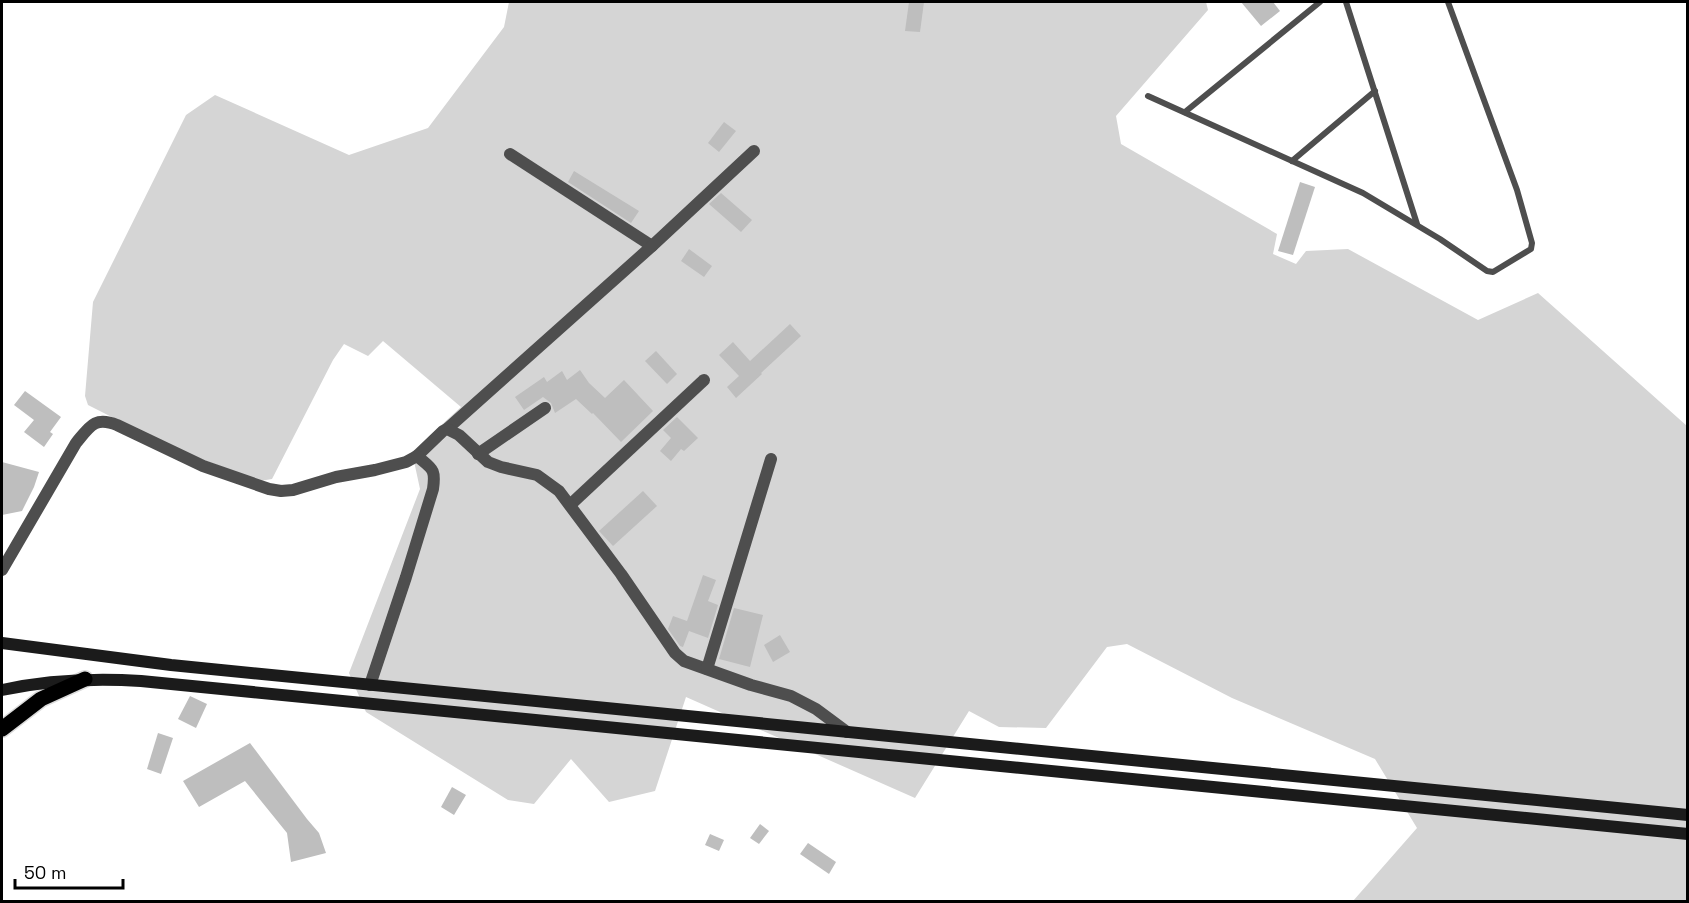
<svg xmlns="http://www.w3.org/2000/svg" width="1689" height="903" font-family="'Space Grotesk',sans-serif">
<style>
.green{fill:#d5d5d5}
.building{fill:#bebebe}
.lines{fill:none;stroke-linecap:round;stroke-linejoin:round}
.primary-casing{stroke:#dbdbdb;stroke-width:18}
.lane{stroke:#4e4e4e;stroke-width:6}
.street{stroke:#4e4e4e;stroke-width:12}
.secondary{stroke:#1b1b1b;stroke-width:12}
.primary{stroke:#000;stroke-width:15}
</style>
<rect width="100%" height="100%" fill="#fff"/>
<polygon class="green" points="509,2 1206,2 1208,10 1116,116 1121,144 1277,234 1273,254 1296,264 1306,251 1348,249 1478,320 1538,293 1687,426 1687,901 1353,901 1417,828 1375,759 1232,698 1127,644 1107,647 1046,728 999,727 969,711 915,798 686,697 655,791 609,802 571,759 534,804 508,800 366,712 349,673 420,489 412,452 461,407 383,341 368,356 344,344 333,360 272,479 260,481 177,450 88,405 85,396 93,302 186,115 215,95 349,155 428,128 504,27"/>
<g class="building">
<polygon points="909,2 924,2 920,32 905,31"/>
<polygon points="1241,2 1273,2 1280,11 1261,26"/>
<polygon points="724,122 736,131 719,152 708,143"/>
<polygon points="574,171 639,211 631,223 568,182"/>
<polygon points="1300,182 1315,187 1293,255 1278,251"/>
<polygon points="721,193 752,220 741,232 709,204"/>
<polygon points="689,249 712,266 704,277 681,261"/>
<polygon points="790,324 801,336 761,373 762,374 736,398 727,387 739,376 719,355 733,342 750,361"/>
<polygon points="656,351 677,374 667,384 645,361"/>
<polygon points="580,370 589,383 605,398 624,380 653,411 621,442 593,413 592,414 576,399 555,413 551,403 543,397 524,410 515,397 544,377 547,382 562,371 567,380"/>
<polygon points="25,391 61,417 50,432 53,434 44,447 24,432 34,420 14,405"/>
<polygon points="677,417 698,438 684,451 681,449 671,461 660,451 671,438 663,430"/>
<polygon points="2,462 39,472 34,487 22,511 2,515"/>
<polygon points="643,491 657,506 613,546 599,531"/>
<polygon points="703,575 716,580 708,601 718,605 708,638 689,631 683,647 680,646 668,629 673,616 687,621"/>
<polygon points="734,608 763,615 750,667 719,659"/>
<polygon points="780,635 790,652 773,662 764,645"/>
<polygon points="190,696 207,704 196,728 178,719"/>
<polygon points="158,733 173,738 161,774 147,769"/>
<polygon points="250,743 307,819 319,833 326,853 291,862 287,833 245,781 199,807 183,781"/>
<polygon points="452,787 466,795 454,815 441,807"/>
<polygon points="760,824 769,831 759,844 750,838"/>
<polygon points="710,834 724,840 719,851 705,845"/>
<polygon points="808,843 836,862 829,874 800,854"/>
</g>
<g class="lines">
<g class="primary-casing">
<polyline id="primary" points="2,729 41,699 85,679"/>
</g>
<g class="lane">
<polyline points="1346,2 1417,224"/>
<polyline points="1148,96 1363,193 1440,239 1487,271 1493,272 1531,249 1532,243 1517,190 1448,2"/>
<polyline points="1185,112 1320,2"/>
<polyline points="1292,161 1375,91"/>
</g>
<g class="street">
<polyline points="510,154 652,246"/>
<polyline points="447,429 652,246 754,151"/>
<polyline points="478,454 545,408"/>
<polyline points="570,505 704,380"/>
<path d="M2,570L76,443C90,426 95,416 117,425L203,466L269,489L281,491L293,490L336,477L375,470L406,462L417,456L443,431L447,429L459,435L488,462L501,467L537,475L559,491L621,574L675,653L684,661L751,685L791,696L816,709L847,732"/>
<polyline points="707,669 771,459"/>
<path d="M370,685L406,577L433,489C436,468 432,469 417,456"/>
</g>
<g class="secondary">
<polyline points="2,643 171,665 1688,815"/>
<path d="M2,690C48,680 94,678 141,681L1688,834"/>
</g>
<use href="#primary" class="primary"/>
</g>
<rect width="1689" height="903" fill="none" stroke="#000000" stroke-width="6"/>
<path d="M15 879v9h108v-9" fill="none" stroke="#000000" stroke-width="3"/>
<text x="24" y="879" font-size="18" fill="#000000" stroke="#ffffff" stroke-width="4.5" paint-order="stroke">50 m</text>
</svg>
